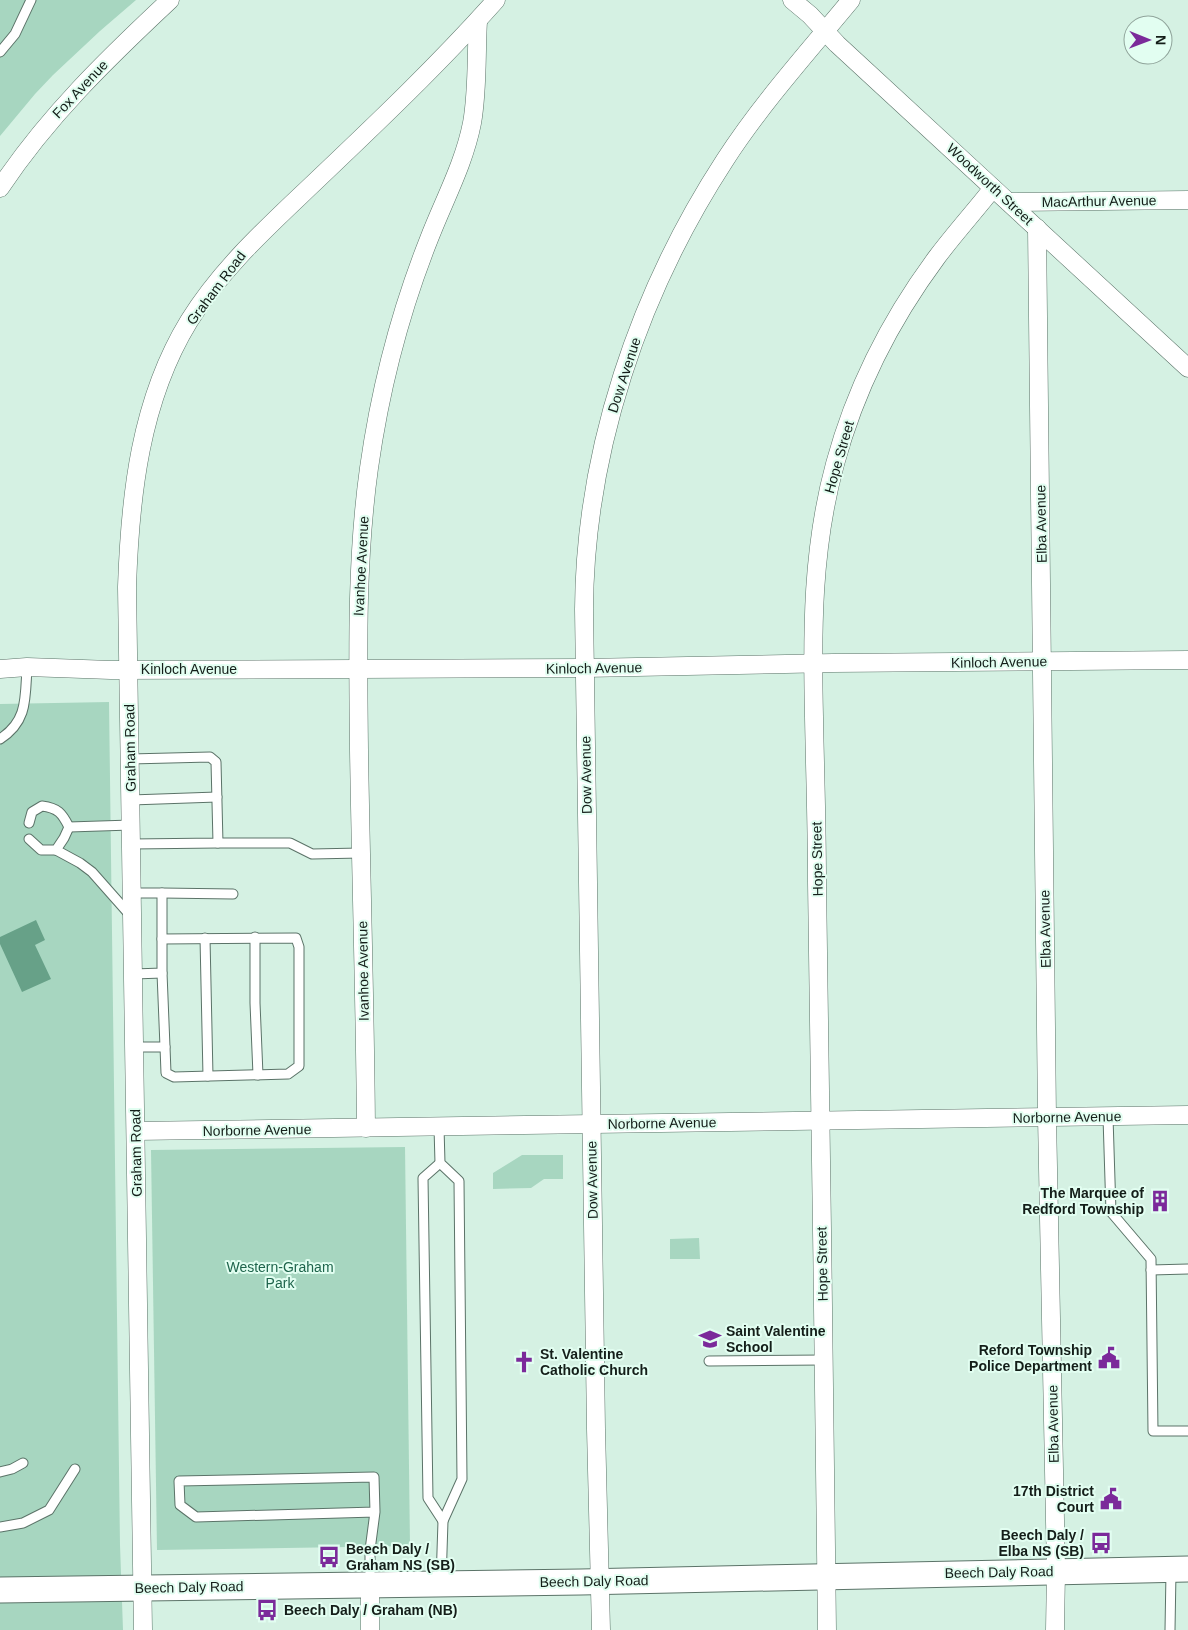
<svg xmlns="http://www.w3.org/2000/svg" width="1188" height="1630" font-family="Helvetica,sans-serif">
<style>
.green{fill:#a7d6c0}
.water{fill:#67a188}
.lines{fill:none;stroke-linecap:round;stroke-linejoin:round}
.service-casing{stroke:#5b7368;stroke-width:11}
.minor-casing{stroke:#5b7368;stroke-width:19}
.secondary-casing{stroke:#5b7368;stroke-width:27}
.service{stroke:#fff;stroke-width:9}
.minor{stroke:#fff;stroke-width:18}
.secondary{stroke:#fff;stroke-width:25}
.labels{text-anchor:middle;stroke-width:4;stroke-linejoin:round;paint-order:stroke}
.street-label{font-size:14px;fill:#141e19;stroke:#e2fef1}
.poi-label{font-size:14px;font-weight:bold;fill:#141e19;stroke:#e2fef1;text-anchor:end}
.park-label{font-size:14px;fill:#1e644b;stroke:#e2fef1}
</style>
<rect width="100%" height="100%" fill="#d5f1e3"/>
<g class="green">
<polygon points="0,0 136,0 100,31 53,75 35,94 0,136"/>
<polygon points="109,702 120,1545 123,1630 0,1630 0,704"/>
<polygon points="405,1147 410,1546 157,1550 151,1150"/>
<polygon points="522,1155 563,1155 563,1179 544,1179 531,1188 493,1189 493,1173"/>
<polygon points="699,1238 700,1259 670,1259 670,1239"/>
</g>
<polygon class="water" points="36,920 45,940 35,945 51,979 22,992 0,944 0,937"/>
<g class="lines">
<g class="service-casing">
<g id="service">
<polyline points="0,52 15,34 31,0"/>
<path d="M0,739C28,721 25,698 27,667"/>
<polyline points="130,759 210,757 216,762 218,843 132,844"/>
<polyline points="131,800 217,797"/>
<path d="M29,823L32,812L42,806C58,808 62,813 69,827L64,838L56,850H41L29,839"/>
<polyline points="69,827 131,825"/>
<polyline points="218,843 290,843 312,854 361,853"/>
<polyline points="56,850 80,863 92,872 130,915"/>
<polyline points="132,893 162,893 162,973 134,974"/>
<polyline points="162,893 233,894"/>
<polyline points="255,937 255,1003 258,1075"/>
<polyline points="205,938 208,1076"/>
<polyline points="162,973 165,1047"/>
<polyline points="135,1047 165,1047 166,1073 174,1077 288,1074 299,1066 299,947 296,938 162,939"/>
<polyline points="1108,1117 1111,1212 1151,1259 1153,1431 1188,1431"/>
<polyline points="439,1127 440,1163 459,1181 462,1479 443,1521 441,1582"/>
<polyline points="440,1163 423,1178 428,1498 443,1521"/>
<polyline points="1151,1270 1188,1269"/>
<polyline points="709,1361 823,1360"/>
<polyline points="0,1472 12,1469 23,1463"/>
<polyline points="0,1527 23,1523 49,1510 75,1469"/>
<polyline points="370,1584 370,1550 375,1512 374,1477 179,1481 180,1505 196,1517 375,1512"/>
<polyline points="1170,1630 1171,1572"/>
</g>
</g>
<g class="minor-casing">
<g id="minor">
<polyline points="792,0 810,15 837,44 1188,368"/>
<path d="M0,188C48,116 107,59 170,0"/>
<polyline points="1009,202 1188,200"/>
<polyline points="1037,228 1047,1117 1056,1571 1055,1630"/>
<polyline points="0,669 27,667 111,670 585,668 833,663 1188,660"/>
<path d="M366,1128C365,1002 361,876 359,750C358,656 356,561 369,468C380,390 400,312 429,239C444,200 464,164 472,123C478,90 476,54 478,21"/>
<polyline points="136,1131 1188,1115"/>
<polyline points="370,1584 370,1630"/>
<path d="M143,1630L127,587C130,496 140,401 189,321C223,266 272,223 318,179C379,121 440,63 496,0"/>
<path d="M601,1630L596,1429L584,609C585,451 639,292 725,160C762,103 808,52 851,0"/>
<path d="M827,1630C825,1381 820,1131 817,882C817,827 815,772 814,717C812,631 812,548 835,464C855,390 891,319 937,257C955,233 975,211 993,188"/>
</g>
</g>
<g class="secondary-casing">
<polyline id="secondary" points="0,1590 581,1582 1188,1569"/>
</g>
<use href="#service" class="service"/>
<use href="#minor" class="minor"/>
<use href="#secondary" class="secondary"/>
</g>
<defs>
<g id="building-bare" transform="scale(1.725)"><path d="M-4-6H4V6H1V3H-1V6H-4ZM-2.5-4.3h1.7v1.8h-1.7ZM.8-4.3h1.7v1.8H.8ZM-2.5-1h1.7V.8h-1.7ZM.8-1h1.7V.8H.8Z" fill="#7b2a9a" stroke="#e2fef1" stroke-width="2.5" paint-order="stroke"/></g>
<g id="school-bare" transform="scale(1.725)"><path d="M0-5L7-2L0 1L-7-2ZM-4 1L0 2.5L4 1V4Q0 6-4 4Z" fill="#7b2a9a" stroke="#e2fef1" stroke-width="2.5" paint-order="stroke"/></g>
<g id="civic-bare" transform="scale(1.725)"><path d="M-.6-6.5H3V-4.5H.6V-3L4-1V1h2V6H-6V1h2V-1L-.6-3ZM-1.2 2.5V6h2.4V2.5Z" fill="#7b2a9a" stroke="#e2fef1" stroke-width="2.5" paint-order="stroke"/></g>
<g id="church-bare" transform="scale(1.725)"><path d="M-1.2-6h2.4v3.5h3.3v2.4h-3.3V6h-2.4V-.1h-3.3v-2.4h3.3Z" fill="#7b2a9a" stroke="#e2fef1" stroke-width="2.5" paint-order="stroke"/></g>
<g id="bus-bare" transform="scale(1.725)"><path d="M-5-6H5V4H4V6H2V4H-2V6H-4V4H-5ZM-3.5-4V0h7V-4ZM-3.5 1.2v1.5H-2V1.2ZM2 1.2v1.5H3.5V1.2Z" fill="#7b2a9a" stroke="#e2fef1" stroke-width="2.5" paint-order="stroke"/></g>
</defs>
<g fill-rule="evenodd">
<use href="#building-bare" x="1160" y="1201"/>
<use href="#school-bare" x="710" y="1339"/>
<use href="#civic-bare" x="1109" y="1358"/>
<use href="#church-bare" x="524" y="1362"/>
<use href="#civic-bare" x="1111" y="1499"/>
<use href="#bus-bare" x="1101" y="1543"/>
<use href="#bus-bare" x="329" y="1557"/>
<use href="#bus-bare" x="267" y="1610"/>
</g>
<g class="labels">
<g class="street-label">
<text transform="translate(80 89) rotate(-47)" y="5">Fox Avenue</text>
<text transform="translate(990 184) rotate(43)" y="5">Woodworth Street</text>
<text transform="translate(1099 201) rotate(-1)" y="5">MacArthur Avenue</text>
<text transform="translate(216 288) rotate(-53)" y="5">Graham Road</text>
<text transform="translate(624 375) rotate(-72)" y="5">Dow Avenue</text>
<text transform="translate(839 457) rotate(-74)" y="5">Hope Street</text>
<text transform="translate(1041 524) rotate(-91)" y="5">Elba Avenue</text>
<text transform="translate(361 566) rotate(-87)" y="5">Ivanhoe Avenue</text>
<text transform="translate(999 662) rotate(-1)" y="5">Kinloch Avenue</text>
<text transform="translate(594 668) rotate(-1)" y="5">Kinloch Avenue</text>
<text x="189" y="674">Kinloch Avenue</text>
<text transform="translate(130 748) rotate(-91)" y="5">Graham Road</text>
<text transform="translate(586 775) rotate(-91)" y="5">Dow Avenue</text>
<text transform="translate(817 859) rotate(-91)" y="5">Hope Street</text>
<text transform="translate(1045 929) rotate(-91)" y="5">Elba Avenue</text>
<text transform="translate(363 971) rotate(-91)" y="5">Ivanhoe Avenue</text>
<text transform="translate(1067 1117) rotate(-1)" y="5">Norborne Avenue</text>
<text transform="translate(662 1123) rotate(-1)" y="5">Norborne Avenue</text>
<text transform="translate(257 1130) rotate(-1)" y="5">Norborne Avenue</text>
<text transform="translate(136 1153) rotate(-91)" y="5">Graham Road</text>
<text transform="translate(592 1180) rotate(-91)" y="5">Dow Avenue</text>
<text transform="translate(822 1264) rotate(-91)" y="5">Hope Street</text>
<text transform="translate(1053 1424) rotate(-91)" y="5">Elba Avenue</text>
<text transform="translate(999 1572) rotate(-1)" y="5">Beech Daly Road</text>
<text transform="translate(594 1581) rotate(-1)" y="5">Beech Daly Road</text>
<text transform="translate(189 1587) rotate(-1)" y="5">Beech Daly Road</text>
</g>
<g class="poi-label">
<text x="1144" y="1198">The Marquee of<tspan x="1144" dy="16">Redford Township</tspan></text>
<text x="726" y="1336" text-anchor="start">Saint Valentine<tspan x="726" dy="16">School</tspan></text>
<text x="1092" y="1355">Reford Township<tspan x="1092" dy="16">Police Department</tspan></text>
<text x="540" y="1359" text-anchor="start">St. Valentine<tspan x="540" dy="16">Catholic Church</tspan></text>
<text x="1094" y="1496">17th District<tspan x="1094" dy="16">Court</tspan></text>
<text x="1084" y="1540">Beech Daly /<tspan x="1084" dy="16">Elba NS (SB)</tspan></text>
<text x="346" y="1554" text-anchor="start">Beech Daly /<tspan x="346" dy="16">Graham NS (SB)</tspan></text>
<text x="284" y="1615" text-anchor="start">Beech Daly / Graham (NB)</text>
</g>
<g class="park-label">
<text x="280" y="1272">Western-Graham<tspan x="280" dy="16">Park</tspan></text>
</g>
</g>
<g transform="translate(1148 40) rotate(91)"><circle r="24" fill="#e2fef1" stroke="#90a49b"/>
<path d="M0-4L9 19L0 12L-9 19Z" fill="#7b2a9a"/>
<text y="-8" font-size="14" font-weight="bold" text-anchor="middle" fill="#141e19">N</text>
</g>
</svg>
